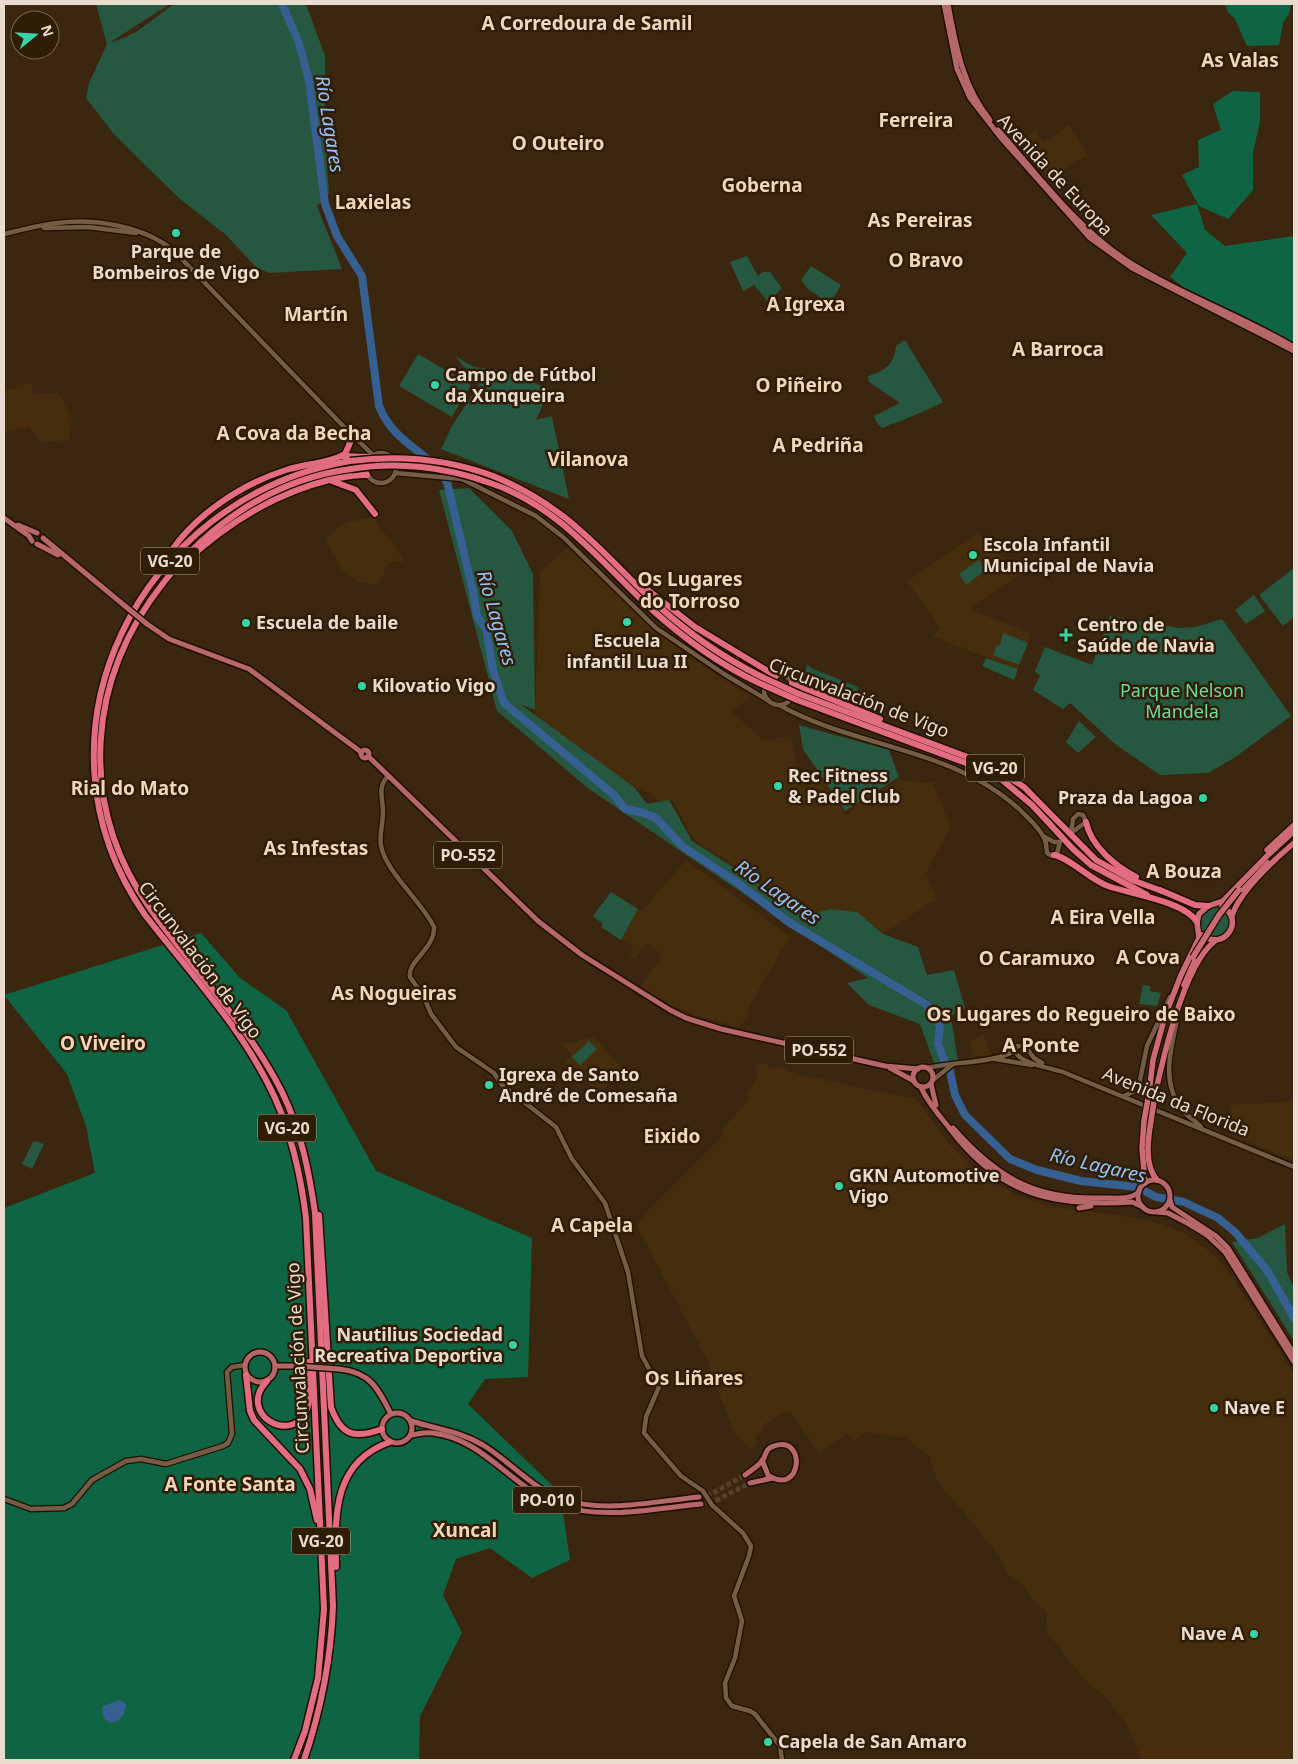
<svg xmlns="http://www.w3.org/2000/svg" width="1298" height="1764" font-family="'Noto Sans',sans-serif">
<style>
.built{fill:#462d0e}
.green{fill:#265740}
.forest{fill:#0f6543}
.water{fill:#365f92}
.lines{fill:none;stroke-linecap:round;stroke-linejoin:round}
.river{stroke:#365f92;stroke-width:8}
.primary-tunnel{stroke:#55412c;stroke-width:5;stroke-dasharray:5 2.5;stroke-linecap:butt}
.tertiary-casing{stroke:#210e00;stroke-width:7}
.secondary-casing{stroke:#210e00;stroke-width:7}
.primary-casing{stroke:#210e00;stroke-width:8}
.trunk-casing{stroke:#210e00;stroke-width:8}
.motorway-casing{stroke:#210e00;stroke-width:9}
.tertiary{stroke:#745d44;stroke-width:4.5}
.secondary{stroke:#745d44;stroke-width:4.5}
.primary{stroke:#b66769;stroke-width:5}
.trunk{stroke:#cc6a76;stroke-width:5.5}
.motorway{stroke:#e26d82;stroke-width:6}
.tertiary-bridge-casing{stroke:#210e00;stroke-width:7;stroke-linecap:butt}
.primary-bridge-casing{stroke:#210e00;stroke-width:8;stroke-linecap:butt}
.trunk-bridge-casing{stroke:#210e00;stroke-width:8;stroke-linecap:butt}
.motorway-bridge-casing{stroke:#210e00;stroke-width:9;stroke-linecap:butt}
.tertiary-bridge{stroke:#745d44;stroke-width:4.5}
.primary-bridge{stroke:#b66769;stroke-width:5}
.trunk-bridge{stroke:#cc6a76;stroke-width:5.5}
.motorway-bridge{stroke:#e26d82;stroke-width:6}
.poi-dot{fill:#35d4a7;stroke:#301d05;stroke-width:2}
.labels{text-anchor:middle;stroke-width:5;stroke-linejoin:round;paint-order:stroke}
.shield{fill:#301d05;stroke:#b2a292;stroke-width:1}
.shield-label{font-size:16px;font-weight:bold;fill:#e9dbce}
.street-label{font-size:18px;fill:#e9dbce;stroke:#301d05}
.poi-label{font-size:18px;font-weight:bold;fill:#e9dbce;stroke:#301d05;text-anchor:start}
.park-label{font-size:18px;fill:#6dd8a4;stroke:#301d05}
.neighbourhood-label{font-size:19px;font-weight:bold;fill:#f1d6bb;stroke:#301d05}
.water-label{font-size:19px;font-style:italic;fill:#92c2fe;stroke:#301d05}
.quarter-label{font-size:20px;font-weight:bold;fill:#f1d6bb;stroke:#301d05}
</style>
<rect width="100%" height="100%" fill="#3b260f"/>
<g class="built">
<polygon points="1069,125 1087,155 1050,179 1019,143 1035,131 1043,142"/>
<polygon points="32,383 33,394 55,393 62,397 72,421 68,440 41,443 29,427 4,431 4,391"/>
<polygon points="373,517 406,562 389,562 378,585 359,582 342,570 326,540 338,527 349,522"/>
<polygon points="977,533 1022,574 970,609 1031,634 1018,669 931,636 940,629 907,581"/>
<polygon points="568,547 651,627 683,652 750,697 732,712 764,740 791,736 801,787 824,780 846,815 850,813 856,804 899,780 933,783 951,827 926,873 936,899 883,934 857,912 829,909 807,915 694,839 672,800 660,802 650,793 626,783 560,740 535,715 540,572"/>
<polygon points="686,860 790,936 747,1010 750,1016 738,1027 694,1015 665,1002 640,987 662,956 647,942 635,959 630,955 633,946 621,940 638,909 642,911"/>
<polygon points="983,1034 991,1055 973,1056 969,1042"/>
<polygon points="593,1036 629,1076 620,1083 617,1079 596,1093 585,1080 579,1087 575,1084 582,1076 565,1062 572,1054 562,1043 573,1043"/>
<polygon points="756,1063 768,1065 771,1068 782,1067 796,1074 916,1099 950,1145 971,1166 996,1184 1017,1195 1049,1206 1131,1217 1161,1224 1187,1235 1213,1254 1230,1273 1294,1374 1294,1760 1141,1760 1128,1727 1108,1700 1081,1676 1046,1631 1047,1613 1035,1602 1025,1587 1008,1574 995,1550 938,1482 930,1457 907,1438 867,1432 854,1440 847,1433 819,1453 791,1413 784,1412 763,1425 765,1427 755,1438 758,1441 752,1450 733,1431 707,1360 637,1226 644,1214 723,1135 722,1130 749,1099 747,1093 758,1078"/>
<polygon points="1294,1101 1293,1160 1231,1135 1231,1112 1229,1105"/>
</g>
<g class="green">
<path d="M96,4H170L109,43C140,34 149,21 174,4H306L325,56V134L329,194L317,206L342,269L270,273L257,268L225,234L180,199L147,167L113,133L86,98L89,83L107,44Z"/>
<polygon points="747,256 758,276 763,272 770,272 782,288 768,302 754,285 743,291 730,262"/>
<polygon points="811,266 841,285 830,304 808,289 801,280"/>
<path d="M905,340L943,402C940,405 889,426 882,428L876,422L874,416L900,403L869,382L868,376C886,371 894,364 896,346Z"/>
<polygon points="418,354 471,385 452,417 399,386"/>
<polygon points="455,356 474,367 499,370 550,389 536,420 552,416 569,499 441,449 453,424 479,385"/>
<polygon points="469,488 512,531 533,574 535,710 520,704 634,787 647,804 669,800 692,841 808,915 829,909 857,912 883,934 918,947 927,975 954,970 965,1008 951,1016 958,1062 934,1063 920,1024 869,1005 847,983 868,978 589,789 497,711 439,490"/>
<polygon points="979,560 986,570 966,585 959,574"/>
<polygon points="1294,568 1294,617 1283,626 1259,595"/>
<polygon points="1254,595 1265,611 1246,624 1235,610"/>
<polygon points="1110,616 1180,628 1196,627 1222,619 1291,716 1234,758 1208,773 1160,775 1115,744 1070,703 1063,709 1033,690 1040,676 1035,671 1045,647 1092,665"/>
<polygon points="1003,633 1028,643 1019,665 993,655 997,645 1000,645"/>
<polygon points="986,658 1018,669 1014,680 982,666"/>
<polygon points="807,664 811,668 858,687 857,697 805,675"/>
<polygon points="1079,721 1096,737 1078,753 1066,742"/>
<polygon points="799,725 889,750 899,777 845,811 803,749"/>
<polygon points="611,892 638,909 621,940 601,927 603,924 593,916"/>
<circle cx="1215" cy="922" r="15"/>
<polygon points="1143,985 1150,986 1150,991 1161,993 1157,1006 1139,1004"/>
<polygon points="589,1041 597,1049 580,1065 572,1057"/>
<polygon points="35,1141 44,1144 32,1169 22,1164 33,1142"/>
<polygon points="1285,1224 1287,1272 1294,1288 1294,1341 1232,1242 1258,1238"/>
</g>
<g class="forest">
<polygon points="1225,4 1291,5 1289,14 1283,23 1279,45 1247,46 1235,19 1228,12"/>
<polygon points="1233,91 1260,92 1260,122 1253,152 1253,190 1228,219 1199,206 1182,175 1199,167 1198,140 1221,130 1213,104"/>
<polygon points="1197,204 1205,230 1225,246 1294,236 1294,343 1187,290 1170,277 1187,253 1151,215"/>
<polygon points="201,933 240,978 286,1010 376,1171 532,1238 528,1377 485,1379 468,1404 560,1493 570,1560 532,1578 490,1548 456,1559 443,1595 462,1633 420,1716 419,1760 4,1760 4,1208 95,1173 86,1126 67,1074 4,995"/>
</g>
<path class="water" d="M120,1700L126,1704C124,1728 99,1729 103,1706Z"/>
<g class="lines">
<g class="river">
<path d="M282,4L299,43L309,81L325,204L337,236L362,276L379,406C395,446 428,449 447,482L473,591L477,616L486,629L493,670L504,703L614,795L625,809L641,812L656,818L682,846L735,881L790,923L927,1005L940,1026L938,1044L944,1060"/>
<polyline points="950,1071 955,1095 965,1115 1010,1159 1037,1170 1081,1181 1137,1187 1156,1197 1184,1202 1218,1218 1235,1232 1267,1270 1294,1318"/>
</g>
<g class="primary-tunnel">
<polyline points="699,1497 713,1493 745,1475"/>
<polyline points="701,1504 717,1500 750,1483"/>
</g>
<g class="tertiary-casing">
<g id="tertiary">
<path d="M388,776C377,788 383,797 383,812C383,824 379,834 381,846C386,872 422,902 434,927C435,949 407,961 410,977L424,997L431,1014L456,1047L494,1073L502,1085L556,1127L572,1159L605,1203L628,1272L642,1356L659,1387L646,1417L644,1433L681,1476L703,1491"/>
<polyline points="4,1499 31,1509 64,1508 72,1504 92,1480 126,1461 141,1459 166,1464 223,1446 228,1443 232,1434 227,1372 232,1367 245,1365"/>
<polyline points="712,1505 743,1533 751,1546 749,1556 734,1596 742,1621 735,1658 725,1683 726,1698 732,1706 750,1711 755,1714 780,1746 782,1760"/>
</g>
</g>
<g class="secondary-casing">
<g id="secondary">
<polyline points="44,228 88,227 136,233"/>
<path d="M4,234C21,230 39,225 57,223C94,218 144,226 174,251L347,430L373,455"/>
<circle cx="381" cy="468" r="15"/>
<polyline points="395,473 462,479 536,516 563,537 656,628 724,674 769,701"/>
<circle cx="779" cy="690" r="15"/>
<path d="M779,705C856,748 951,747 1019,809C1028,818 1039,827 1044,838C1047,843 1046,848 1047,853L1052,856L1057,854L1060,842H1054L1043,836"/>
<polygon points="1078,814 1083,815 1086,822 1071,833 1073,819"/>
<path d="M1177,1020C1171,1049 1161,1082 1181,1108C1186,1116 1195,1120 1201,1127"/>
<path d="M1015,1051C1020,1064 1051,1068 1063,1072L1294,1167"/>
<polyline points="1015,1051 1017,1046 1025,1046 1034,1058 1042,1063"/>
<polyline points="995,1059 1032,1065"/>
<path d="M928,1068C956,1061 989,1064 1015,1051"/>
<polyline points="933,1080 952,1065"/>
<polyline points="1124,1096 1138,1090 1147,1046 1170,997"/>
</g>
</g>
<g class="primary-casing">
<g id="primary">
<polyline points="944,4 957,69 970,98 1001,138 1090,238 1132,268 1294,351"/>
<path d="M948,4C956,46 962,85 990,120"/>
<path d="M998,130C1038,175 1075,226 1126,260C1179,294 1240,315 1294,347"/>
<polyline points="4,518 29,536 32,541"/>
<polyline points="18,525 37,533"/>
<polyline points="43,538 125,606"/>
<polyline points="37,544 58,555"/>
<polyline points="147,624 169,639 249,669 361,752"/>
<circle cx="365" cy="754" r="4"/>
<polyline points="368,756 538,921 582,955 670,1010 686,1018 721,1029 885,1066 918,1069"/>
<circle cx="923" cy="1077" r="10"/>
<polyline points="890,1068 914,1081"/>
<polyline points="931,1084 936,1105"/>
<path d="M921,1087C927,1102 940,1116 950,1129C1000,1195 1052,1207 1132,1202L1143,1207"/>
<path d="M953,1128C997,1178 1035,1200 1103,1198C1115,1198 1130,1200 1139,1192"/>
<circle cx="1154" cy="1196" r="16"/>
<polyline points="1170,1200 1172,1207 1216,1236 1228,1248 1294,1354"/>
<polyline points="1079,1208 1091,1206"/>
<polyline points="1157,1212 1168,1213 1189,1224 1207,1235 1225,1252 1294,1362"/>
<circle cx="260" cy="1367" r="15"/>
<polyline points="275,1366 297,1366"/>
<path d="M339,1369C370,1372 378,1388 391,1414"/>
<circle cx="397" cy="1428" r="15"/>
<path d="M411,1421C436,1429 459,1431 483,1445C512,1463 532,1489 565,1500C607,1513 656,1501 699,1497"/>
<path d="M411,1435C418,1434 426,1432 433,1433C485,1439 513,1490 561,1506C605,1520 657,1508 701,1504"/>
<path d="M745,1475C750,1471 759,1466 763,1460C766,1454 766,1448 774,1446C807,1434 802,1498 768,1475L762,1460"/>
<polyline points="750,1483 773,1478"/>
</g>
</g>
<g class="trunk-casing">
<g id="trunk">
<polyline points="1267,850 1294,825"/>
<polyline points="1241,892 1268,863"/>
<path d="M1232,916C1239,892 1275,859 1294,843"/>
<path d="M1202,935C1224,952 1246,920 1222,906"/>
<polyline points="1184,985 1196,958"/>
<polyline points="1149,1093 1153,1060 1165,1016 1181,975 1199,938 1197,922 1199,914 1208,906 1223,901 1267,856 1294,831"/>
<path d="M1155,1095C1163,1058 1184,964 1215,941"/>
<polyline points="1144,1121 1142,1148 1145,1183"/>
<path d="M1151,1121C1148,1139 1144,1165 1157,1180"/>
</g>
</g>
<g class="motorway-casing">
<g id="motorway">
<polyline points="342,456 370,457"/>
<path d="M493,476C568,507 598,549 653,601C686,632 722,657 762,677"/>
<polyline points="332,481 356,490 375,514"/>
<path d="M490,483C557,505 600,561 649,607C682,637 718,664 759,683"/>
<path d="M164,563C188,519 239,485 286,470C305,464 329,463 345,454L350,443L347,430"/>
<path d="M184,563C226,524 273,494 329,480C341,478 355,474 367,475"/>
<polyline points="648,590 695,627 776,676"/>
<polyline points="792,683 880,719"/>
<polyline points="799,694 989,765 1024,787 1096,860 1132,880 1162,891"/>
<polyline points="797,700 966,763 1001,779 1032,805 1073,849 1091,865 1147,895"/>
<path d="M1086,822C1091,846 1115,866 1136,877"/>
<path d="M1054,855C1070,858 1089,879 1108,886C1130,894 1184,901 1197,922"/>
<polyline points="1160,890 1195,905 1208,906"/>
<path d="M319,1215L331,1407C341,1436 355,1439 382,1429"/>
<polyline points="246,1375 250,1411 254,1420 300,1469 310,1489 317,1520"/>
<path d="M267,1381C236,1413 292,1447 307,1409C312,1395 309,1377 309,1362"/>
<path d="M336,1567C335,1517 332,1462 390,1442"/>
<path d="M294,1760L305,1731L318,1678L324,1609L306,1218C301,1177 292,1136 275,1098C244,1030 190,973 145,915C19,734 140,497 350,461"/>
<path d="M304,1760C321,1710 331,1659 333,1606L315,1213C309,1171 301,1131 282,1092C248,1024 192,969 149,907C77,803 87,679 164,582C210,523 275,479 351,469"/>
</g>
</g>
<use href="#tertiary" class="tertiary"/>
<use href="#secondary" class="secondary"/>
<use href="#primary" class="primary"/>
<use href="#trunk" class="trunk"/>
<use href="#motorway" class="motorway"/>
<g class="tertiary-bridge-casing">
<polyline id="tertiary-bridge" points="703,1491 712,1505"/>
</g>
<g class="primary-bridge-casing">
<g id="primary-bridge">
<polyline points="125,606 147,624"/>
<polyline points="297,1366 339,1369"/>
</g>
</g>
<g class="trunk-bridge-casing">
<g id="trunk-bridge">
<polyline points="1193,957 1219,915 1239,890"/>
<polyline points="1144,1121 1149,1093"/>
<polyline points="1151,1121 1155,1095"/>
</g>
</g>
<g class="motorway-bridge-casing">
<g id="motorway-bridge">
<path d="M350,461C398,455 447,459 493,476"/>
<path d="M351,469C397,461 446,467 490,483"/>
<polyline points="762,677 799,694"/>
<polyline points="759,683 797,700"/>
</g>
</g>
<use href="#tertiary-bridge" class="tertiary-bridge"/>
<use href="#primary-bridge" class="primary-bridge"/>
<use href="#trunk-bridge" class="trunk-bridge"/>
<use href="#motorway-bridge" class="motorway-bridge"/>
</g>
<g class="poi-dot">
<circle cx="176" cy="233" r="5"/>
<circle cx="435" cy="385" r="5"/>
<circle cx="973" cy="555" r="5"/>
<circle cx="627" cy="622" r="5"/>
<circle cx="246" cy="623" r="5"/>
<path d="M1063.5 627.5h5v5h5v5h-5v5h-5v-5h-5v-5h5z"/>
<circle cx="362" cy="686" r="5"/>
<circle cx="778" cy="786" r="5"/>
<circle cx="1203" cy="798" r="5"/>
<circle cx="489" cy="1085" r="5"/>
<circle cx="839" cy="1186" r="5"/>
<circle cx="513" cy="1345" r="5"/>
<circle cx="1214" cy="1408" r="5"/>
<circle cx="1254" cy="1634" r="5"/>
<circle cx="768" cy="1742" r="5"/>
</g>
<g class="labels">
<g class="shield">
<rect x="141" y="547.5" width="58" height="27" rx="4"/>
<rect x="966" y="754.5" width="58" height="27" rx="4"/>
<rect x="434" y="841.5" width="68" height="27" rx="4"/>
<rect x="785" y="1036.5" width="68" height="27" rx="4"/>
<rect x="258" y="1114.5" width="58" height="27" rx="4"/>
<rect x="513" y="1486.5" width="68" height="27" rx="4"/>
<rect x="292" y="1527.5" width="58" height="27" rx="4"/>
</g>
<g class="shield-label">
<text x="170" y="567">VG-20</text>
<text x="995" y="774">VG-20</text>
<text x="468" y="861">PO-552</text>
<text x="819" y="1056">PO-552</text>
<text x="287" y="1134">VG-20</text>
<text x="547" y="1506">PO-010</text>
<text x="321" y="1547">VG-20</text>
</g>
<g class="street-label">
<text transform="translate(1055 175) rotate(47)" y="6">Avenida de Europa</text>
<text transform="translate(859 698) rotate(21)" y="6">Circunvalación de Vigo</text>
<text transform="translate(200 960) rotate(53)" y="6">Circunvalación de Vigo</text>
<text transform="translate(1176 1102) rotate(22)" y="6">Avenida da Florida</text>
<text transform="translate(298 1358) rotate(-93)" y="6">Circunvalación de Vigo</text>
</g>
<g class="poi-label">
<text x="176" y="258" text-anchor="middle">Parque de<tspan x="176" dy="21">Bombeiros de Vigo</tspan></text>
<text x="445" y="381">Campo de Fútbol<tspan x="445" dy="21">da Xunqueira</tspan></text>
<text x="983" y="551">Escola Infantil<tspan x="983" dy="21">Municipal de Navia</tspan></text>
<text x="256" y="629">Escuela de baile</text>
<text x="1077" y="631">Centro de<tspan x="1077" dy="21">Saúde de Navia</tspan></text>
<text x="627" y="647" text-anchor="middle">Escuela<tspan x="627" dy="21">infantil Lua II</tspan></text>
<text x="372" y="692">Kilovatio Vigo</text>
<text x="788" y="782">Rec Fitness<tspan x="788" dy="21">&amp; Padel Club</tspan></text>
<text x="1193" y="804" text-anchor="end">Praza da Lagoa</text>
<text x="499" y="1081">Igrexa de Santo<tspan x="499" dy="21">André de Comesaña</tspan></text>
<text x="849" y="1182">GKN Automotive<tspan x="849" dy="21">Vigo</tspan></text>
<text x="503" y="1341" text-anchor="end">Nautilius Sociedad<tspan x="503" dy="21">Recreativa Deportiva</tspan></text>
<text x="1224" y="1414">Nave E</text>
<text x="1244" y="1640" text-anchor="end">Nave A</text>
<text x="778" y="1748">Capela de San Amaro</text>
</g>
<g class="park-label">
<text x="1182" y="697">Parque Nelson<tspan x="1182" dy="21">Mandela</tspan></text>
</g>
<g class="neighbourhood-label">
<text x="587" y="30">A Corredoura de Samil</text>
<text x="1240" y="67">As Valas</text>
<text x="916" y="127">Ferreira</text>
<text x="558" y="150">O Outeiro</text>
<text x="762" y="192">Goberna</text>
<text x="373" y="209">Laxielas</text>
<text x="920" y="227">As Pereiras</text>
<text x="926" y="267">O Bravo</text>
<text x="806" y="311">A Igrexa</text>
<text x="316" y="321">Martín</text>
<text x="1058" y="356">A Barroca</text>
<text x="799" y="392">O Piñeiro</text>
<text x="294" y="440">A Cova da Becha</text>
<text x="818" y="452">A Pedriña</text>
<text x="588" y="466">Vilanova</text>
<text x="690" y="586">Os Lugares<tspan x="690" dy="22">do Torroso</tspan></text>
<text x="130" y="795">Rial do Mato</text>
<text x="316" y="855">As Infestas</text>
<text x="1184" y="878">A Bouza</text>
<text x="1103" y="924">A Eira Vella</text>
<text x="1148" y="964">A Cova</text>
<text x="1037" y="965">O Caramuxo</text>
<text x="394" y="1000">As Nogueiras</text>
<text x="1081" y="1021">Os Lugares do Regueiro de Baixo</text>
<text x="103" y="1050">O Viveiro</text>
<text x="672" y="1143">Eixido</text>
<text x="592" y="1232">A Capela</text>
<text x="694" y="1385">Os Liñares</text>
<text x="230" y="1491">A Fonte Santa</text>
<text x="465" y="1537">Xuncal</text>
</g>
<g class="water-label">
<text transform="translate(330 124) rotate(81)" y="7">Río Lagares</text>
<text transform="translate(497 618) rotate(74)" y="7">Río Lagares</text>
<text transform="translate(778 892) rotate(35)" y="7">Río Lagares</text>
<text transform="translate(1098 1165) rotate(13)" y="7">Río Lagares</text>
</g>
<g class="quarter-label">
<text x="1041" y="1052">A Ponte</text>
</g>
</g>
<rect width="1298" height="1764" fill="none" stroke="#e9dbce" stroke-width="10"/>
<g transform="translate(35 35) rotate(72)"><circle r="24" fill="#301d05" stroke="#7a6955"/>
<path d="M0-4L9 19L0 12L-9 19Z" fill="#35d4a7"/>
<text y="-8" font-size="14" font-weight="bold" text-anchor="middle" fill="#e9dbce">N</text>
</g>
</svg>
